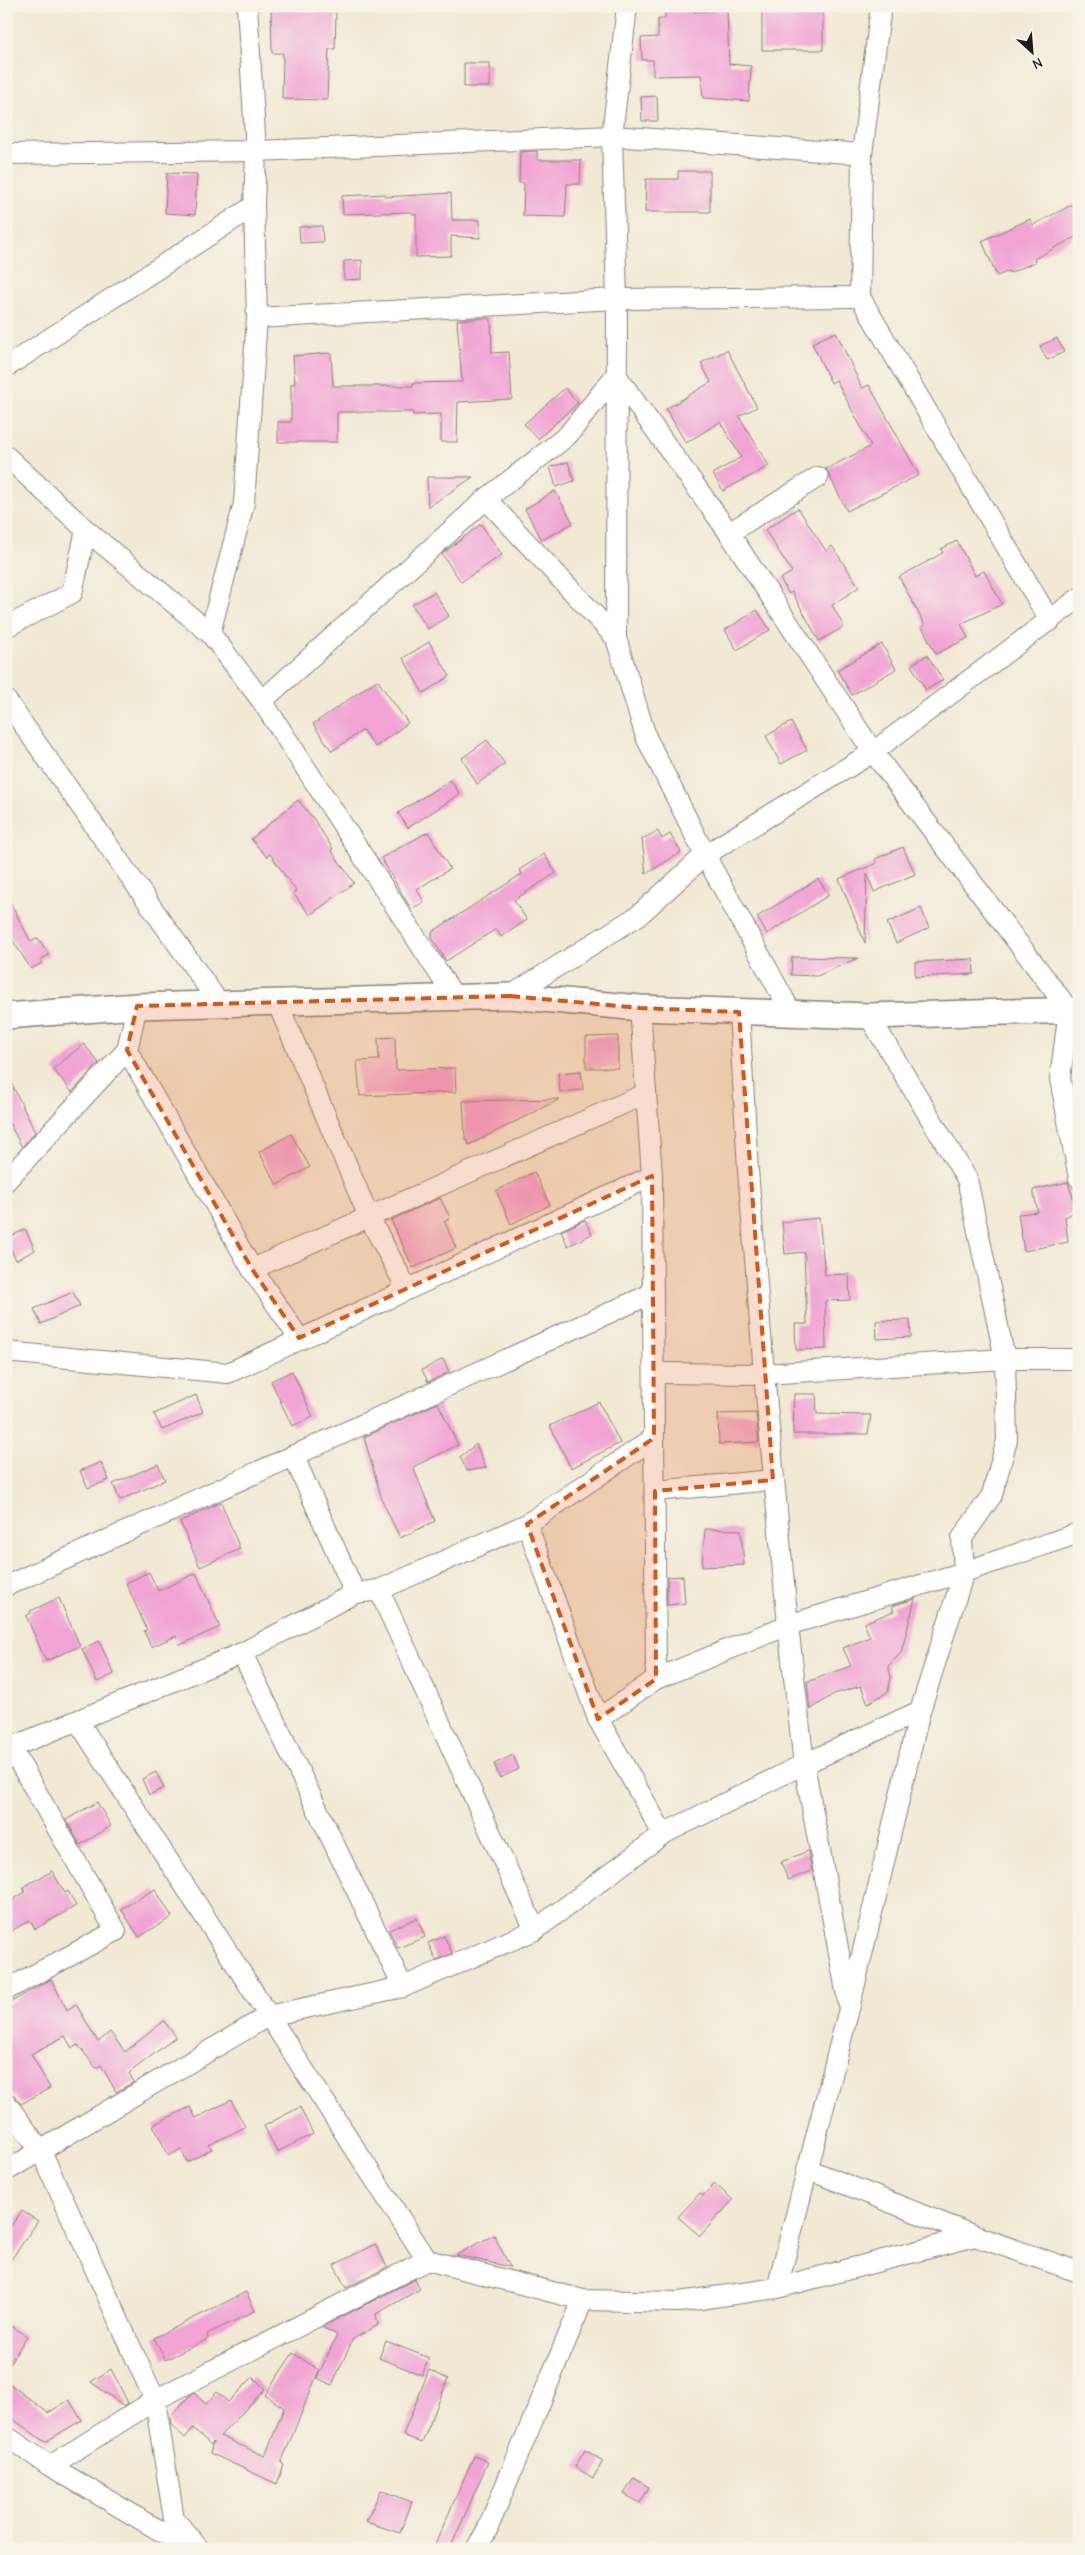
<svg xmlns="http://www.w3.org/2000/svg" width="1085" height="2555" font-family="'Comic Neue',sans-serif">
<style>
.building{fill:#f1a4d4}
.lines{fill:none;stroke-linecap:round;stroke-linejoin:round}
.minor-casing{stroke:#868278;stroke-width:22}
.tertiary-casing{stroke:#868278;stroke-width:28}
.minor{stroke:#fff;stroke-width:20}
.tertiary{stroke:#fff;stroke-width:25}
.marked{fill:#de560d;fill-opacity:0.2;stroke:#de560d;stroke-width:4;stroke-dasharray:10 6;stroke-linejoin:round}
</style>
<rect width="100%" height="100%" fill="#f7f3e8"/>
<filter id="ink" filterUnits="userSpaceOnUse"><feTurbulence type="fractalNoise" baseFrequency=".02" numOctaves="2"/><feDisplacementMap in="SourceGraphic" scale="10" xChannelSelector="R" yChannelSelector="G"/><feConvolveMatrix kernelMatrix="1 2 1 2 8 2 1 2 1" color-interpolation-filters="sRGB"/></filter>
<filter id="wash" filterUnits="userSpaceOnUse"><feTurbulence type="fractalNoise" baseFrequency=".0096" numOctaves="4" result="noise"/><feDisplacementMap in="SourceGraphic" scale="20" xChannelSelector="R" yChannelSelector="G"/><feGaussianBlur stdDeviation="1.12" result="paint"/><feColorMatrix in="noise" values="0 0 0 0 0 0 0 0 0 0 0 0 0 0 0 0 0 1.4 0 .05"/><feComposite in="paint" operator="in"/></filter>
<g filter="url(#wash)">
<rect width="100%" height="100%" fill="#f1e9d3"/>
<g id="blocks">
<g class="building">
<polygon points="271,6 317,6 316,11 336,11 335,49 329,49 327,100 282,99 283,53 272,53"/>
<polygon points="665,6 694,6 694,12 727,10 729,64 751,66 749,101 703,98 701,75 653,76 653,60 642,60 641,38 658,37 658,19 665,19"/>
<polygon points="762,6 793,6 793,11 823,9 823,50 762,50"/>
<rect x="464" y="63" width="26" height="24"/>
<polygon points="657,96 658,121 642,121 641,97"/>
<polygon points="537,151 537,160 581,160 580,184 567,184 565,217 523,216 524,183 519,183 520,152"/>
<polygon points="678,171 710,171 710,212 645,212 646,179 678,179"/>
<polygon points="167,173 197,174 195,215 165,213"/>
<polygon points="451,193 452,220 480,220 480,238 451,236 451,256 416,257 416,214 413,214 412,212 343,214 342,196 385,194 385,197"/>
<polygon points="1079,201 1079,235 1034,259 1035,262 1010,273 1009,271 997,276 982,241 1030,219 1033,225"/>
<polygon points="322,226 323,242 300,243 299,227"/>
<polygon points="362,260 362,279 344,280 344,261"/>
<polygon points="491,318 492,353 509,352 512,399 458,402 457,442 441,442 441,414 413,415 413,412 337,412 337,442 278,442 278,422 291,422 291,384 295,384 293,356 331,353 333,386 413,386 413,383 462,382 457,320"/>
<polygon points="836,332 862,388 869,385 919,475 847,511 826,469 871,446 836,380 831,383 812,343"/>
<polygon points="1057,338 1064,352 1047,360 1040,346"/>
<polygon points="727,350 757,407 739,416 769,466 723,491 713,474 741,457 720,422 686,443 666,409 711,382 701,363"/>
<polygon points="565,388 578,403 538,439 524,424"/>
<polygon points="568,462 574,481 556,487 550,467"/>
<polygon points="427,477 473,477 428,507"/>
<polygon points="555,491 573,523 542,540 525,509"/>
<polygon points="798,508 826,551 832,546 859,587 832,605 844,627 819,641 792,592 789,594 780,579 792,572 765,530"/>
<polygon points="481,524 502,555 461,582 442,554"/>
<polygon points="957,541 975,576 984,571 1002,604 961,624 968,638 936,654 922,627 925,625 899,577 943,553 941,549"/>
<polygon points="434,592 449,616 428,629 412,605"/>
<polygon points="757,610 770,630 737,650 725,630"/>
<polygon points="429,642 450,676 423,693 403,658"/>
<polygon points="882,644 896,669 852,695 837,670"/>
<polygon points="927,655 943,680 926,690 911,665"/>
<polygon points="377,680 408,723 375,747 363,730 332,751 313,724"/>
<polygon points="791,722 807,750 781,764 766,736"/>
<polygon points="487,740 505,764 477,784 462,758"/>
<polygon points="450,780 460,794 408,828 398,813"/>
<polygon points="298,800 313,818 333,849 331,850 354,883 310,915 293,893 296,891 270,854 267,857 251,839"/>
<polygon points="658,831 662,839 670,834 681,852 646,874 642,839"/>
<polygon points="428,832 450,869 417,889 424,902 411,909 381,858"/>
<polygon points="903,847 915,874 874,892 867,873 865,943 839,879 877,863 875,859"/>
<polygon points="544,854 556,873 514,900 527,920 501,937 496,929 446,961 432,938 432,932 522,874 519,870"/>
<polygon points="818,879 829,895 767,934 757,917"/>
<polygon points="6,894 31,942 38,938 49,955 40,960 42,963 31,969 6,930"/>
<polygon points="921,908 929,928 896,943 887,923"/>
<polygon points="792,957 858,958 817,976 791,975"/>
<polygon points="973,959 974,974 915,977 915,962"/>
<polygon points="618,1036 618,1068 586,1068 586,1037"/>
<polygon points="395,1037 396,1070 455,1068 456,1092 360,1096 357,1061 379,1060 378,1038"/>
<polygon points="84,1044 99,1063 72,1092 53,1069"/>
<polygon points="581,1071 583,1090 560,1092 558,1073"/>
<polygon points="6,1072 35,1132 22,1147 6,1117"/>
<polygon points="560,1099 469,1145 465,1137 463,1101"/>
<polygon points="291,1134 310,1167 277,1185 259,1152"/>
<polygon points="534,1172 550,1205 511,1224 496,1191"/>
<polygon points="1068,1182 1077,1211 1065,1217 1068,1242 1024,1251 1018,1214 1038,1212 1033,1190"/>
<polygon points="440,1198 450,1218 444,1221 456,1248 413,1268 391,1220"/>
<polygon points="819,1218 825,1275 849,1274 850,1300 825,1301 826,1349 796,1350 795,1324 807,1324 804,1252 785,1254 782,1222"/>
<polygon points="585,1220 592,1234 568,1246 561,1231"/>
<polygon points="25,1229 35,1250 16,1260 6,1239"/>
<polygon points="73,1292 80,1306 41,1324 34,1309"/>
<polygon points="910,1320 911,1337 877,1339 876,1321"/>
<polygon points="443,1359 449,1372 428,1382 422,1370"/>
<polygon points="292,1371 313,1417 292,1426 271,1381"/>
<polygon points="794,1394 816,1394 817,1414 871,1415 868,1434 793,1434"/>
<polygon points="196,1395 203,1412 162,1430 154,1414"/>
<polygon points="599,1402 620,1443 571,1468 550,1426"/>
<polygon points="438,1403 458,1445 413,1467 435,1521 400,1538 382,1500 364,1437"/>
<polygon points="756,1413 759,1442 719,1444 718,1414"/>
<polygon points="476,1444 486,1468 467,1471 460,1457"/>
<polygon points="101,1462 109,1480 88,1488 80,1471"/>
<polygon points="158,1464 165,1480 120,1500 113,1484"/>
<polygon points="221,1502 240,1549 200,1567 180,1522"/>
<polygon points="705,1529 741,1530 744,1565 702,1567"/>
<polygon points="149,1572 158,1591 196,1573 220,1627 180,1645 176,1636 151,1647 144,1631 147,1630 126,1583"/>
<polygon points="683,1576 685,1603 667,1605 667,1577"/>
<polygon points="59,1598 80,1646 46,1661 26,1616 31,1613 30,1611"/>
<polygon points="915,1599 901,1653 888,1666 891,1677 888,1692 868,1703 861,1686 834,1694 810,1710 807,1682 851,1666 843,1648 870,1637 864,1623 894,1611 892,1606"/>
<polygon points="99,1641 114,1674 97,1682 82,1649"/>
<polygon points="513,1755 519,1769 500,1778 494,1764"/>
<polygon points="156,1772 164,1788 149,1795 142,1779"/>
<polygon points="97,1802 111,1826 80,1845 66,1820"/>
<polygon points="808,1851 812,1871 788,1880 781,1862"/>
<polygon points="52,1871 65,1893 68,1891 76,1906 35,1929 30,1920 6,1934 6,1904 25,1892 23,1887"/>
<polygon points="155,1889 172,1917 139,1937 121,1909"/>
<polygon points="417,1918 425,1937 398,1948 389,1930"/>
<polygon points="444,1936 452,1953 436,1960 428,1943"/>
<polygon points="51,1979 67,2010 76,2004 98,2042 110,2032 125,2052 164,2021 176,2037 129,2073 134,2082 116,2092 101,2065 96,2068 78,2045 72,2048 65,2036 31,2054 50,2088 21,2104 15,2096 6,2091 6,2005"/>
<polygon points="231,2100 245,2127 209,2145 212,2149 187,2162 181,2149 169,2156 153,2125 190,2107 196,2118"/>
<polygon points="300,2107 313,2134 277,2152 264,2126"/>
<polygon points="714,2183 733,2200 700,2236 678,2217 700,2193 703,2196"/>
<polygon points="22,2211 38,2221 6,2267 6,2233"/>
<polygon points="494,2235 510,2267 456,2255"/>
<polygon points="375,2244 387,2267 346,2288 334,2265"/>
<polygon points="415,2279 420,2289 376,2314 378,2325 353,2339 332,2385 317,2378 337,2335 322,2327"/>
<polygon points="246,2292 255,2311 207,2334 208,2339 165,2360 154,2338"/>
<polygon points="6,2323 27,2336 6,2370"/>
<polygon points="386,2341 429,2358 422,2375 379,2358"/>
<polygon points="293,2353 319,2370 281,2463 284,2465 277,2484 210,2453 213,2442 211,2445 193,2428 185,2438 171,2425 170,2417 189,2396 194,2393 206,2404 217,2392 228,2402 253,2377 265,2389 220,2436 265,2456 284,2408 265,2395"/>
<polygon points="111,2369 128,2403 124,2406 91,2382"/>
<polygon points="429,2370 448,2379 422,2443 403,2435"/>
<polygon points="6,2381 48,2413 69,2400 82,2420 45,2442 6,2414"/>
<polygon points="585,2450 603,2461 593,2478 575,2467"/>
<polygon points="474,2456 488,2462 450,2549 433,2549"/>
<polygon points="634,2478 649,2487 640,2503 624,2494"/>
<polygon points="381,2490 412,2502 400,2533 366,2522"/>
</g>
</g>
</g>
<g filter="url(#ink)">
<use href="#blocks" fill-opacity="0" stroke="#868278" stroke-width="1"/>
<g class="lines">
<g class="minor-casing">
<g id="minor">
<polyline points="881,6 862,154 860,297 1050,621"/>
<polyline points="6,154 256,151 612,136 862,154"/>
<polyline points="257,318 617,299 860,297"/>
<polyline points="6,367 254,206"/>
<polyline points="6,456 86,530 210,633 262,701 455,998"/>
<polyline points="486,499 616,638 646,737 705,855 792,1014"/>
<polyline points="729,533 818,477"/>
<polyline points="6,627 72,593 86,530"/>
<polyline points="210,633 244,503 257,318 254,206 256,151 247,6"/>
<polyline points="616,638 617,299 612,136 627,6"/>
<polyline points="6,700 219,1003"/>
<polyline points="262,701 486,499 567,436 616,375 729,533 873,752 1069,1010 1060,1079 1079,1178"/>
<polyline points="510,996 639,915 705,855 873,752 1079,598"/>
<polyline points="277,1002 369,1217 407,1289"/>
<polyline points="640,1008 652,1176 656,1679"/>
<polyline points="739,1012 748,1170 764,1374 788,1625 804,1764 848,2002"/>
<polyline points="127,1050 252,1269 299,1338"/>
<polyline points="6,1181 127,1050 137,1006"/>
<polyline points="252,1269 645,1094"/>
<polyline points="6,1352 228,1373 652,1176"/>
<polyline points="654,1373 764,1374 1005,1359 1079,1359"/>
<polyline points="293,1455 355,1593"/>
<polyline points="655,1491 773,1480"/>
<polyline points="527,1524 598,1719 663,1834"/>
<polyline points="6,1586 653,1293"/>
<polyline points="379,1590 535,1930"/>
<polyline points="242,1653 403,1987"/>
<polyline points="598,1719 656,1679 788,1625 964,1572 1079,1533"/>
<polyline points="78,1721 427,2260"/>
<polyline points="6,1739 116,1931 6,1990"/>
<polyline points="10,1748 242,1653 355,1593 379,1590 527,1524 654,1438"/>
<polyline points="6,2103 41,2151 155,2400 174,2519 199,2549"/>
<polyline points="807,2169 975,2236 1079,2272"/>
<polyline points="6,2171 268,2016 403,1987 535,1930 663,1834 804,1764 920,1711"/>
<polyline points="777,2288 849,2009 920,1711 964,1572 962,1538 992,1495 1007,1440 1005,1359 967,1179 869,1016"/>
<polyline points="6,2436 50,2466 191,2549"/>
<polyline points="50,2466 155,2400 427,2260 583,2300 679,2302 777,2288 975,2236"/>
<polyline points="476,2549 487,2530 583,2300"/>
</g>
</g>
<g class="tertiary-casing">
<polyline id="tertiary" points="6,1016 137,1006 510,996 640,1008 869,1016 1079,1010"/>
</g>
<use href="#minor" class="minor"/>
<use href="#tertiary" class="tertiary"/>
</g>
</g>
<path class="marked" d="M510,996L640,1008L739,1012L773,1480L655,1491L656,1679L598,1719L527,1524L654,1438L652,1176L299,1338L252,1269L127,1050L137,1006Z"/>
<rect width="1085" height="2555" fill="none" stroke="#f7f3e8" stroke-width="25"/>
<g transform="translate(1032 52) rotate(154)" stroke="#f7f3e8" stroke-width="4" paint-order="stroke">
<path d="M0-4L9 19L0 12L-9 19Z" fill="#1c1c1c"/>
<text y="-8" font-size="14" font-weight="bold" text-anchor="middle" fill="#1c1c1c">N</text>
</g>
</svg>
